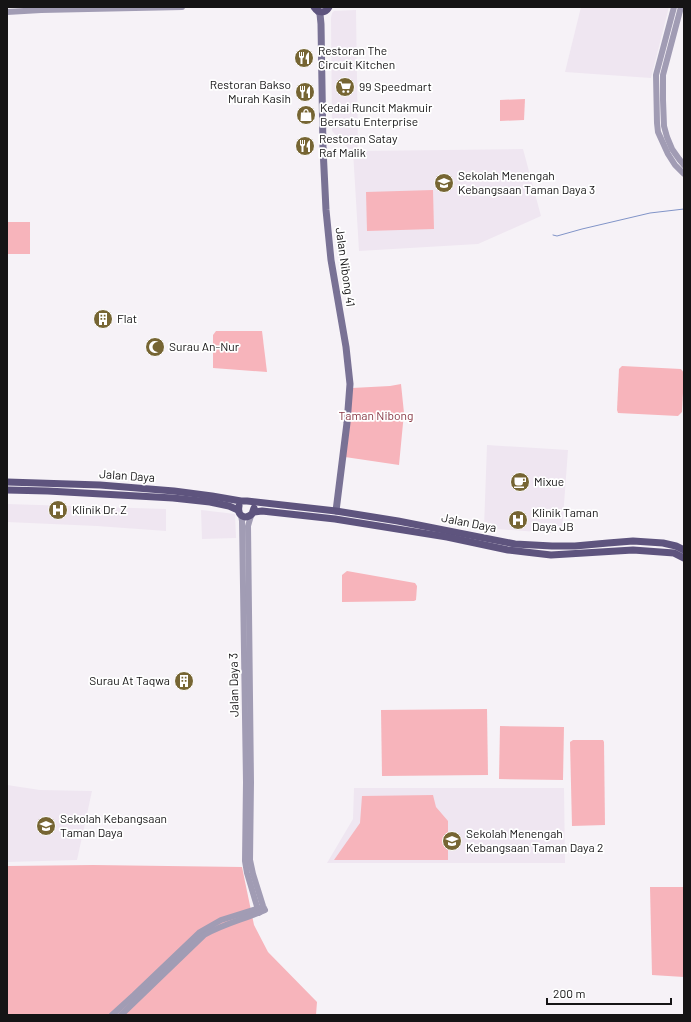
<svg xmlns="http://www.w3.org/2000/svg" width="691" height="1022" font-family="Barlow,sans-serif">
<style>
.built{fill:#efe6f1}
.green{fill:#f7b4bb}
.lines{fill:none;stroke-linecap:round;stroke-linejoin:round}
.stream{stroke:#8194c8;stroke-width:1}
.tertiary{stroke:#a19cb4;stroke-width:6}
.secondary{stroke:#797295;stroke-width:7}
.primary{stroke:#5e547e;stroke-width:7}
.labels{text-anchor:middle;stroke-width:3.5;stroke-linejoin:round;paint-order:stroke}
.poi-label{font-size:12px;fill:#151415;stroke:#fff;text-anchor:start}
.street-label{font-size:12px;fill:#151415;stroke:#fff}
.park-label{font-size:12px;fill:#873744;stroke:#fff}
</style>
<rect width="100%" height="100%" fill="#f6f2f7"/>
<g class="built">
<polygon points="581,7 669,7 651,78 565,72"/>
<polygon points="356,10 358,151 523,149 541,216 478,244 359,251 353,151 356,151 350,150 332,131 331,18 332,13 334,11"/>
<polygon points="487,445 568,450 562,531 552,533 484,528"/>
<polygon points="7,504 166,509 166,531 97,526 7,522"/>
<polygon points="201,510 235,514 236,538 202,539"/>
<polygon points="7,785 40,790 92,791 77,860 7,862"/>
<polygon points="354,788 564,788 565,863 327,863 353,819"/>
</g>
<g class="green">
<polygon points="525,99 524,120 500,121 500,100"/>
<polygon points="433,190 434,229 367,231 366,192"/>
<rect x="7" y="222" width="23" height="32"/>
<polygon points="216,331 262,331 267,372 213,368 213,335"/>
<polygon points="622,366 681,369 684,373 682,412 678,416 618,413 617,410 619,369"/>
<polygon points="401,384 404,413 399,465 345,457 352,388 390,386"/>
<polygon points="347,571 415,583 417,586 416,600 414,601 342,602 342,575"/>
<polygon points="487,709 488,775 382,776 381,710"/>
<polygon points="500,726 564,727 563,780 499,779"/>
<polygon points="573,740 603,740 604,742 605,825 572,826 570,742"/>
<polygon points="433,795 436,807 448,821 448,860 334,860 360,823 362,796"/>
<polygon points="93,865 242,867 254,925 268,952 317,1002 316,1015 7,1015 7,866"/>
<polygon points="650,887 684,887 684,977 652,975"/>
</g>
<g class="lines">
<polyline class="stream" points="553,235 557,236 582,229 650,213 684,209"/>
<g class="tertiary">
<polyline points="674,7 656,75 657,123 658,132 668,154 675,165 684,174"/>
<polyline points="681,7 663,75 663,100 664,126 667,137 672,149 679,159 684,165"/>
<polyline points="7,12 41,10 182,7"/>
<polyline points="241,515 242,521 246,782 245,861 247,873 259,913"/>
<polyline points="112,1015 134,995 200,932 221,920 260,908"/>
<path d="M121,1015L204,935C223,924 245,919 265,910L263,906L253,874L250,860L251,782L248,526L251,516"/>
</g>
<polyline class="secondary" points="318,11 320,14 321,24 323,148 326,210 331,260 346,347 350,384 347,423 336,511"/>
<g class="primary">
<path d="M314,7C318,13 325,14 329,7"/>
<polyline points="7,482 100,485 174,491 212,496 241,501 247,501 336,511 398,521 515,544 552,546 575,546 608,543 633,541 663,543 676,546 684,550"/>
<polyline points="7,490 48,491 173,498 210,502 229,506 238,510"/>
<path d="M239,506C237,516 245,520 252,514L254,508"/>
<polyline points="254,512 262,511 335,519 447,537 508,550 551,555 633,550 674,553 684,558"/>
</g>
</g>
<defs>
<g id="restaurant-disc" transform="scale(1)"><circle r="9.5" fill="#766533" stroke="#fff"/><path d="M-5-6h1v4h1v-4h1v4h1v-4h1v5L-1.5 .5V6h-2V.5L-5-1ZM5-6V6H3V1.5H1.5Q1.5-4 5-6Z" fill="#fff"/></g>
<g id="supermarket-disc" transform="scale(1)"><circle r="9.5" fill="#766533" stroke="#fff"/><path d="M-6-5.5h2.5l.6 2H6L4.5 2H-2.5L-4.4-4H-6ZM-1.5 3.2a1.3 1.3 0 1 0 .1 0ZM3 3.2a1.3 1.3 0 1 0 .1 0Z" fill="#fff"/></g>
<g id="shop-disc" transform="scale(1)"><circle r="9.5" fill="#766533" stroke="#fff"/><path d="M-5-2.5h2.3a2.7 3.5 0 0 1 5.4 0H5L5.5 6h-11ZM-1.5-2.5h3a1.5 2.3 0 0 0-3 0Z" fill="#fff"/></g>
<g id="school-disc" transform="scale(1)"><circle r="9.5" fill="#766533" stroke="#fff"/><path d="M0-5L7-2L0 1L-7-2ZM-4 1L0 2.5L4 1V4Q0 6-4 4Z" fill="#fff"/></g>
<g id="building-disc" transform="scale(1)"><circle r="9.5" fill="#766533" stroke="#fff"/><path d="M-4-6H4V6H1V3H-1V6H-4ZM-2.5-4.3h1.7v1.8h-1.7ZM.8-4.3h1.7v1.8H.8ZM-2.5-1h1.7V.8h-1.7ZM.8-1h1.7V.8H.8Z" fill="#fff"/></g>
<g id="mosque-disc" transform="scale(1)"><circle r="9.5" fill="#766533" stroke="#fff"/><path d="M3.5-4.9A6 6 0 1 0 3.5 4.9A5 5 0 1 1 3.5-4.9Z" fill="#fff"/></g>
<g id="cafe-disc" transform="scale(1)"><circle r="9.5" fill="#766533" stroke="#fff"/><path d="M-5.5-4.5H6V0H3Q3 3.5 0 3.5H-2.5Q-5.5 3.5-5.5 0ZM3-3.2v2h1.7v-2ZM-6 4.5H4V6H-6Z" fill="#fff"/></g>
<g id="hospital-disc" transform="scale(1)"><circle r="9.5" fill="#766533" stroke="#fff"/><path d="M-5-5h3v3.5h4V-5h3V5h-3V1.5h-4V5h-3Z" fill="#fff"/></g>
</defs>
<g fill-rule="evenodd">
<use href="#restaurant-disc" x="304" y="58"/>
<use href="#supermarket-disc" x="345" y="87"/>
<use href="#restaurant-disc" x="305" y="92"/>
<use href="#shop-disc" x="306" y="115"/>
<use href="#restaurant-disc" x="305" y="146"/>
<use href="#school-disc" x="444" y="183"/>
<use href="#building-disc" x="103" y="319"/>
<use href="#mosque-disc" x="155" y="347"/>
<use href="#cafe-disc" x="520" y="482"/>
<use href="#hospital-disc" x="58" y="510"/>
<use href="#hospital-disc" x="518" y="520"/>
<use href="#building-disc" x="184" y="681"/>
<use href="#school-disc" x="46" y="826"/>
<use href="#school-disc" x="452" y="841"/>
</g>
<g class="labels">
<g class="poi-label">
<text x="318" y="55">Restoran The<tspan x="318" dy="14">Circuit Kitchen</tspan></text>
<text x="291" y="89" text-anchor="end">Restoran Bakso<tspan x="291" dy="14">Murah Kasih</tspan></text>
<text x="359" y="91">99 Speedmart</text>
<text x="320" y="112">Kedai Runcit Makmuir<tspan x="320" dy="14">Bersatu Enterprise</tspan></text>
<text x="319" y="143">Restoran Satay<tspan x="319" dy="14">Raf Malik</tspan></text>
<text x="458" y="180">Sekolah Menengah<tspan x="458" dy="14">Kebangsaan Taman Daya 3</tspan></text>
<text x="117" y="323">Flat</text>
<text x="169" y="351">Surau An-Nur</text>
<text x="534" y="486">Mixue</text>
<text x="72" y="514">Klinik Dr. Z</text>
<text x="532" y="517">Klinik Taman<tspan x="532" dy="14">Daya JB</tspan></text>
<text x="170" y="685" text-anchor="end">Surau At Taqwa</text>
<text x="60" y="823">Sekolah Kebangsaan<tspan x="60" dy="14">Taman Daya</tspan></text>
<text x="466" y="838">Sekolah Menengah<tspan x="466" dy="14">Kebangsaan Taman Daya 2</tspan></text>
</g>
<g class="street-label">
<text transform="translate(345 267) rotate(82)" y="4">Jalan Nibong 41</text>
<text transform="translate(127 476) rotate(4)" y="4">Jalan Daya</text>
<text transform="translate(469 523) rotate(11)" y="4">Jalan Daya</text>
<text transform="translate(234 685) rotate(-91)" y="4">Jalan Daya 3</text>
</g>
<g class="park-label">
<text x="376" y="420">Taman Nibong</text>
</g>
</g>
<rect width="691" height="1022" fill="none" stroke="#151415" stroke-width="16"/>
<path d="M547 998v6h124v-6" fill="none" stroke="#151415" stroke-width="2"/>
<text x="553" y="998" font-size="12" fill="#151415" stroke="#ffffff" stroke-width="3" paint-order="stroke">200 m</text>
</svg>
